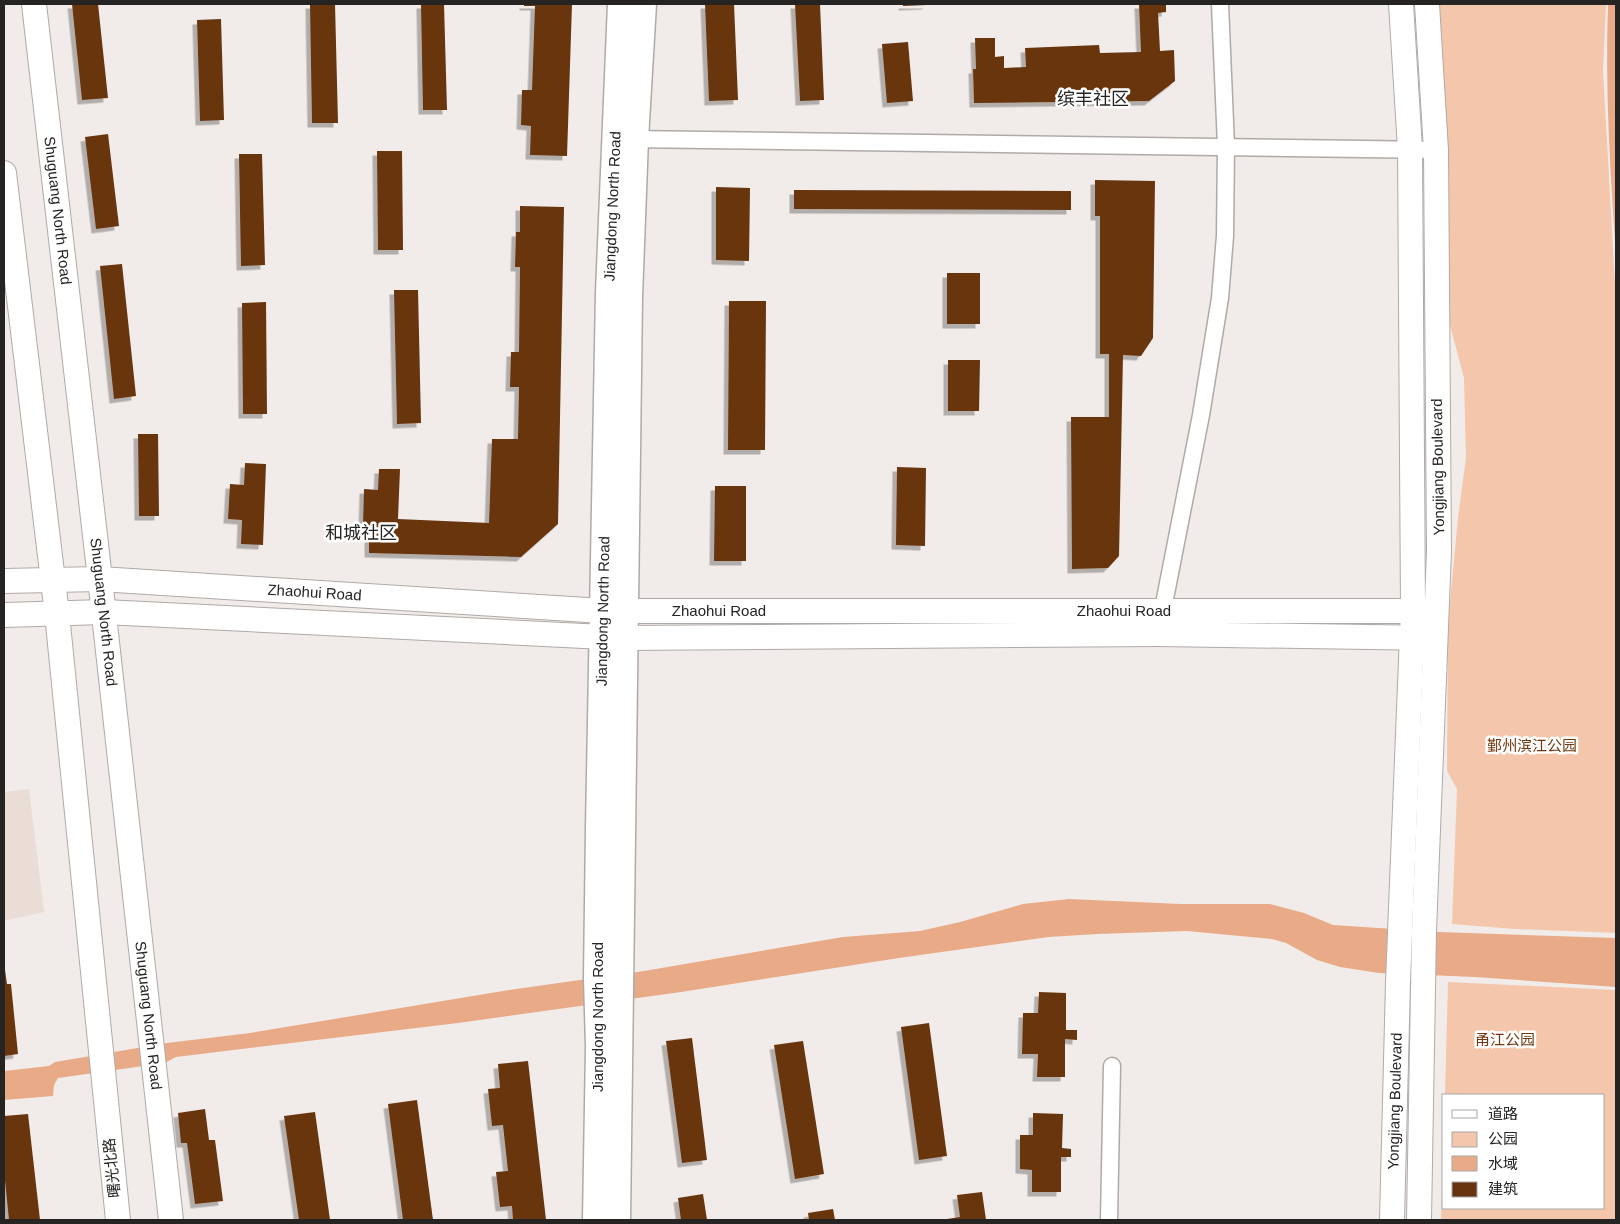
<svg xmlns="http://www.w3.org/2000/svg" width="1620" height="1224" font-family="Helvetica,'Noto Sans SC',sans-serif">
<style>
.built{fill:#eaddd6}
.green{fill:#f4c6ac}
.water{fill:#e9ab87}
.building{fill:#683410;filter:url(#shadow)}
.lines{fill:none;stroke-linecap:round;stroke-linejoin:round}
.street-casing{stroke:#afaaa7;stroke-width:19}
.secondary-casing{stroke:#afaaa7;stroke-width:26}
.primary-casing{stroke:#afaaa7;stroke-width:29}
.street{stroke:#fff;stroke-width:16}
.secondary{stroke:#fff;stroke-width:24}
.primary{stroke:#fff;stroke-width:26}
.labels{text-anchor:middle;stroke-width:5;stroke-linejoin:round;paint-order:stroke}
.street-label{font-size:15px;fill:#262423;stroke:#fff}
.park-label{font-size:15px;fill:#703810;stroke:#fff}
.quarter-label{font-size:18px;fill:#262423;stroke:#fff}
</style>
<defs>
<filter id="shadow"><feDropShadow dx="-4.5" dy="4.5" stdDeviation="0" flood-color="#0004"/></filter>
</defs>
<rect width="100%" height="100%" fill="#f1ece9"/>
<polygon class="built" points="29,789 44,912 4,921 4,792"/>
<g class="green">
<polygon points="1436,4 1606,4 1603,71 1616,302 1616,933 1515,929 1452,924 1457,789 1447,771 1448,623 1458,518 1466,458 1464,378 1450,325"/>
<polygon points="1448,982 1616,990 1616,1220 1441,1220 1444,1130 1444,1208 1604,1208 1604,1095 1445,1095"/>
</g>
<g class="water">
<path d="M1608,4H1616V255C1610,171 1605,88 1608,4Z"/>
<polygon points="1069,899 1181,904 1270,904 1304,913 1333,925 1439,932 1616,938 1616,987 1475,977 1379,973 1340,967 1317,960 1286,943 1272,939 1187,931 1097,934 1049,937 899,958 681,992 458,1023 176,1057 165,1063 58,1078 54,1085 53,1096 4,1100 4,1071 49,1066 55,1062 167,1043 250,1033 509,990 644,971 843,937 920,931 960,922 1023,904"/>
</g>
<g class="building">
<polygon points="72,4 98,4 108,98 82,100"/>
<polygon points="310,4 335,4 338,123 312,123"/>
<polygon points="421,4 444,4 447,110 423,110"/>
<polygon points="524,4 572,4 567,156 530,155 531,126 521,125 522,90 532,90 535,6 524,6"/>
<polygon points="705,4 734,4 738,100 709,101"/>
<polygon points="795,4 820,4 824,100 800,101"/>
<polygon points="903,4 927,4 927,5 903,6"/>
<polygon points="1139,4 1166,4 1166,12 1158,13 1160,51 1174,50 1175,81 1149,101 974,103 973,69 976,69 975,38 995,38 995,57 1004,56 1004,68 1026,67 1025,48 1099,45 1100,53 1141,52"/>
<polygon points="221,19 224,120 200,121 197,20"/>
<polygon points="908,42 913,101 887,103 882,44"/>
<polygon points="108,134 119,226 96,229 85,137"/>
<polygon points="377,151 402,151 403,250 378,250"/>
<polygon points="239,154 262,154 265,265 241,266"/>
<polygon points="1095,180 1155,181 1153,338 1141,356 1123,355 1119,556 1108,568 1072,569 1071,417 1109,417 1109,354 1100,354 1100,216 1095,216"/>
<polygon points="716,187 750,188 749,261 716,260"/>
<polygon points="794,190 1071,191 1071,210 794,209"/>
<polygon points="520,206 564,207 558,524 521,557 369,553 369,525 363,525 364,489 378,490 379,469 400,469 398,519 489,523 492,439 518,439 519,387 510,387 511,352 519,352 520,267 515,267 516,232 520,232"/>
<polygon points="122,264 136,396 114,399 100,266"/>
<rect x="947" y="273" width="33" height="51"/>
<polygon points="394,290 418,290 421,423 397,424"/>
<polygon points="729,301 766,301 765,450 728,450"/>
<polygon points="266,302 267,414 243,414 242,303"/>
<polygon points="948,360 980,360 979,411 948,411"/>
<polygon points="138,434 158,434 159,516 139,516"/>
<polygon points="245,463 266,464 263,545 241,544 242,520 228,519 230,484 244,485"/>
<polygon points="897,467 926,468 925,546 896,545"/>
<polygon points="715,486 746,486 746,561 714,561"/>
<polygon points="4,970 5,970 7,984 11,984 18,1054 4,1056"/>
<polygon points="1039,992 1066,993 1066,1030 1077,1030 1077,1040 1065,1039 1065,1077 1037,1077 1038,1054 1022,1054 1023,1013 1038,1013"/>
<polygon points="929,1023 947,1156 919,1160 901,1027"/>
<polygon points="692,1038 707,1160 682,1163 666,1041"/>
<polygon points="803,1041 824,1174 795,1179 774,1045"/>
<polygon points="528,1061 546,1220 513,1220 512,1206 500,1207 496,1172 508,1171 503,1125 492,1126 488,1089 500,1088 498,1064"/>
<polygon points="417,1100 433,1220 403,1220 388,1104"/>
<polygon points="205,1109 209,1140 215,1140 223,1201 195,1204 187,1143 181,1143 178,1113"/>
<polygon points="315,1112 330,1220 299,1220 284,1116"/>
<polygon points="1033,1113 1063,1114 1062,1148 1071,1149 1071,1157 1061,1157 1061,1192 1032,1192 1032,1170 1020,1169 1020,1135 1033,1135"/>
<polygon points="28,1114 40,1220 9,1220 4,1170 4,1116"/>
<polygon points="982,1192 986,1220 947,1220 947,1219 960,1217 957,1195"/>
<polygon points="703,1194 707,1220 681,1220 678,1198"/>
<polygon points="833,1209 835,1220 809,1220 808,1213"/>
</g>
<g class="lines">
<g class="street-casing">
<g id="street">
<polyline points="628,139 1436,150"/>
<polyline points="1161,619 1201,415 1220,298 1225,236 1226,146 1220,4"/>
<polyline points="1109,1220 1112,1066"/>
</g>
</g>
<g class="secondary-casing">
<g id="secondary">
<path id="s1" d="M34,4L100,579L171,1220"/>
<polyline points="4,173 57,614 118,1220"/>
<path id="s2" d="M4,581L100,579L603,611H1436"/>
<polyline points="4,615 104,612 624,638 1158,634 1435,638"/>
<path id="s3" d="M1392,1220L1398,982L1413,610L1410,149L1401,4"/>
<polyline points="1419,1220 1424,931 1439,551 1436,150 1427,4"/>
</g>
</g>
<g class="primary-casing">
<g id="primary">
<path id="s4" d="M596,1220L599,1046L597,978L599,828L609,292L621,4"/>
<polyline points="617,1220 629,297 635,139 643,4"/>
</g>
</g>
<use href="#street" class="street"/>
<use href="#secondary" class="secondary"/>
<use href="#primary" class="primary"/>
</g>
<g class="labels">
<g class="street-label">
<text dy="5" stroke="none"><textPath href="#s4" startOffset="1014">Jiangdong North Road</textPath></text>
<text dy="5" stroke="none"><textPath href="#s1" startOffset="208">Shuguang North Road</textPath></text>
<text transform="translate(1438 467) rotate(-91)" y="5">Yongjiang Boulevard</text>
<text dy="5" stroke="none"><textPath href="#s2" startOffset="311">Zhaohui Road</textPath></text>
<text dy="5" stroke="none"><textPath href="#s2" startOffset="716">Zhaohui Road</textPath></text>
<text dy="5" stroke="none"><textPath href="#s2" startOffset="1121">Zhaohui Road</textPath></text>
<text dy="5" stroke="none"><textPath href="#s1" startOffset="612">Shuguang North Road</textPath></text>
<text dy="5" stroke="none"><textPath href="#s4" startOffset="609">Jiangdong North Road</textPath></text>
<text dy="5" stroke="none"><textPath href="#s1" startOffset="1018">Shuguang North Road</textPath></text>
<text transform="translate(598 1017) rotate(-90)" y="5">Jiangdong North Road</text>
<text dy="5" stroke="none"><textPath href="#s3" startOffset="119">Yongjiang Boulevard</textPath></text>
<text transform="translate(112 1168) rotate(-96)" y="5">曙光北路</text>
</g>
<g class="park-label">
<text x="1532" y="751">鄞州滨江公园</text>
<text x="1505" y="1045">甬江公园</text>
</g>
<g class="quarter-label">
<text x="1093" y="105">缤丰社区</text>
<text x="361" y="539">和城社区</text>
</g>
</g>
<rect width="1620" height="1224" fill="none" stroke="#262423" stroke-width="10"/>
<rect x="1442" y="1094" width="162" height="115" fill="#ffffff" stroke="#a8a7a7"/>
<rect x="1452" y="1110" width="25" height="8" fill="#ffffff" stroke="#a8a7a7"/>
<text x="1488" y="1119" font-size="15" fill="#262423">道路</text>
<rect x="1452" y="1132" width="25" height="15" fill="#f4c6ac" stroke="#a8a7a7"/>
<text x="1488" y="1144" font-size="15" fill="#262423">公园</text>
<rect x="1452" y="1156" width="25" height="15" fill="#e9ab87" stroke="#a8a7a7"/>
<text x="1488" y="1169" font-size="15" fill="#262423">水域</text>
<rect x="1452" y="1182" width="25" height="15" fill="#683410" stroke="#a8a7a7"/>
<text x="1488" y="1194" font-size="15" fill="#262423">建筑</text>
</svg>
